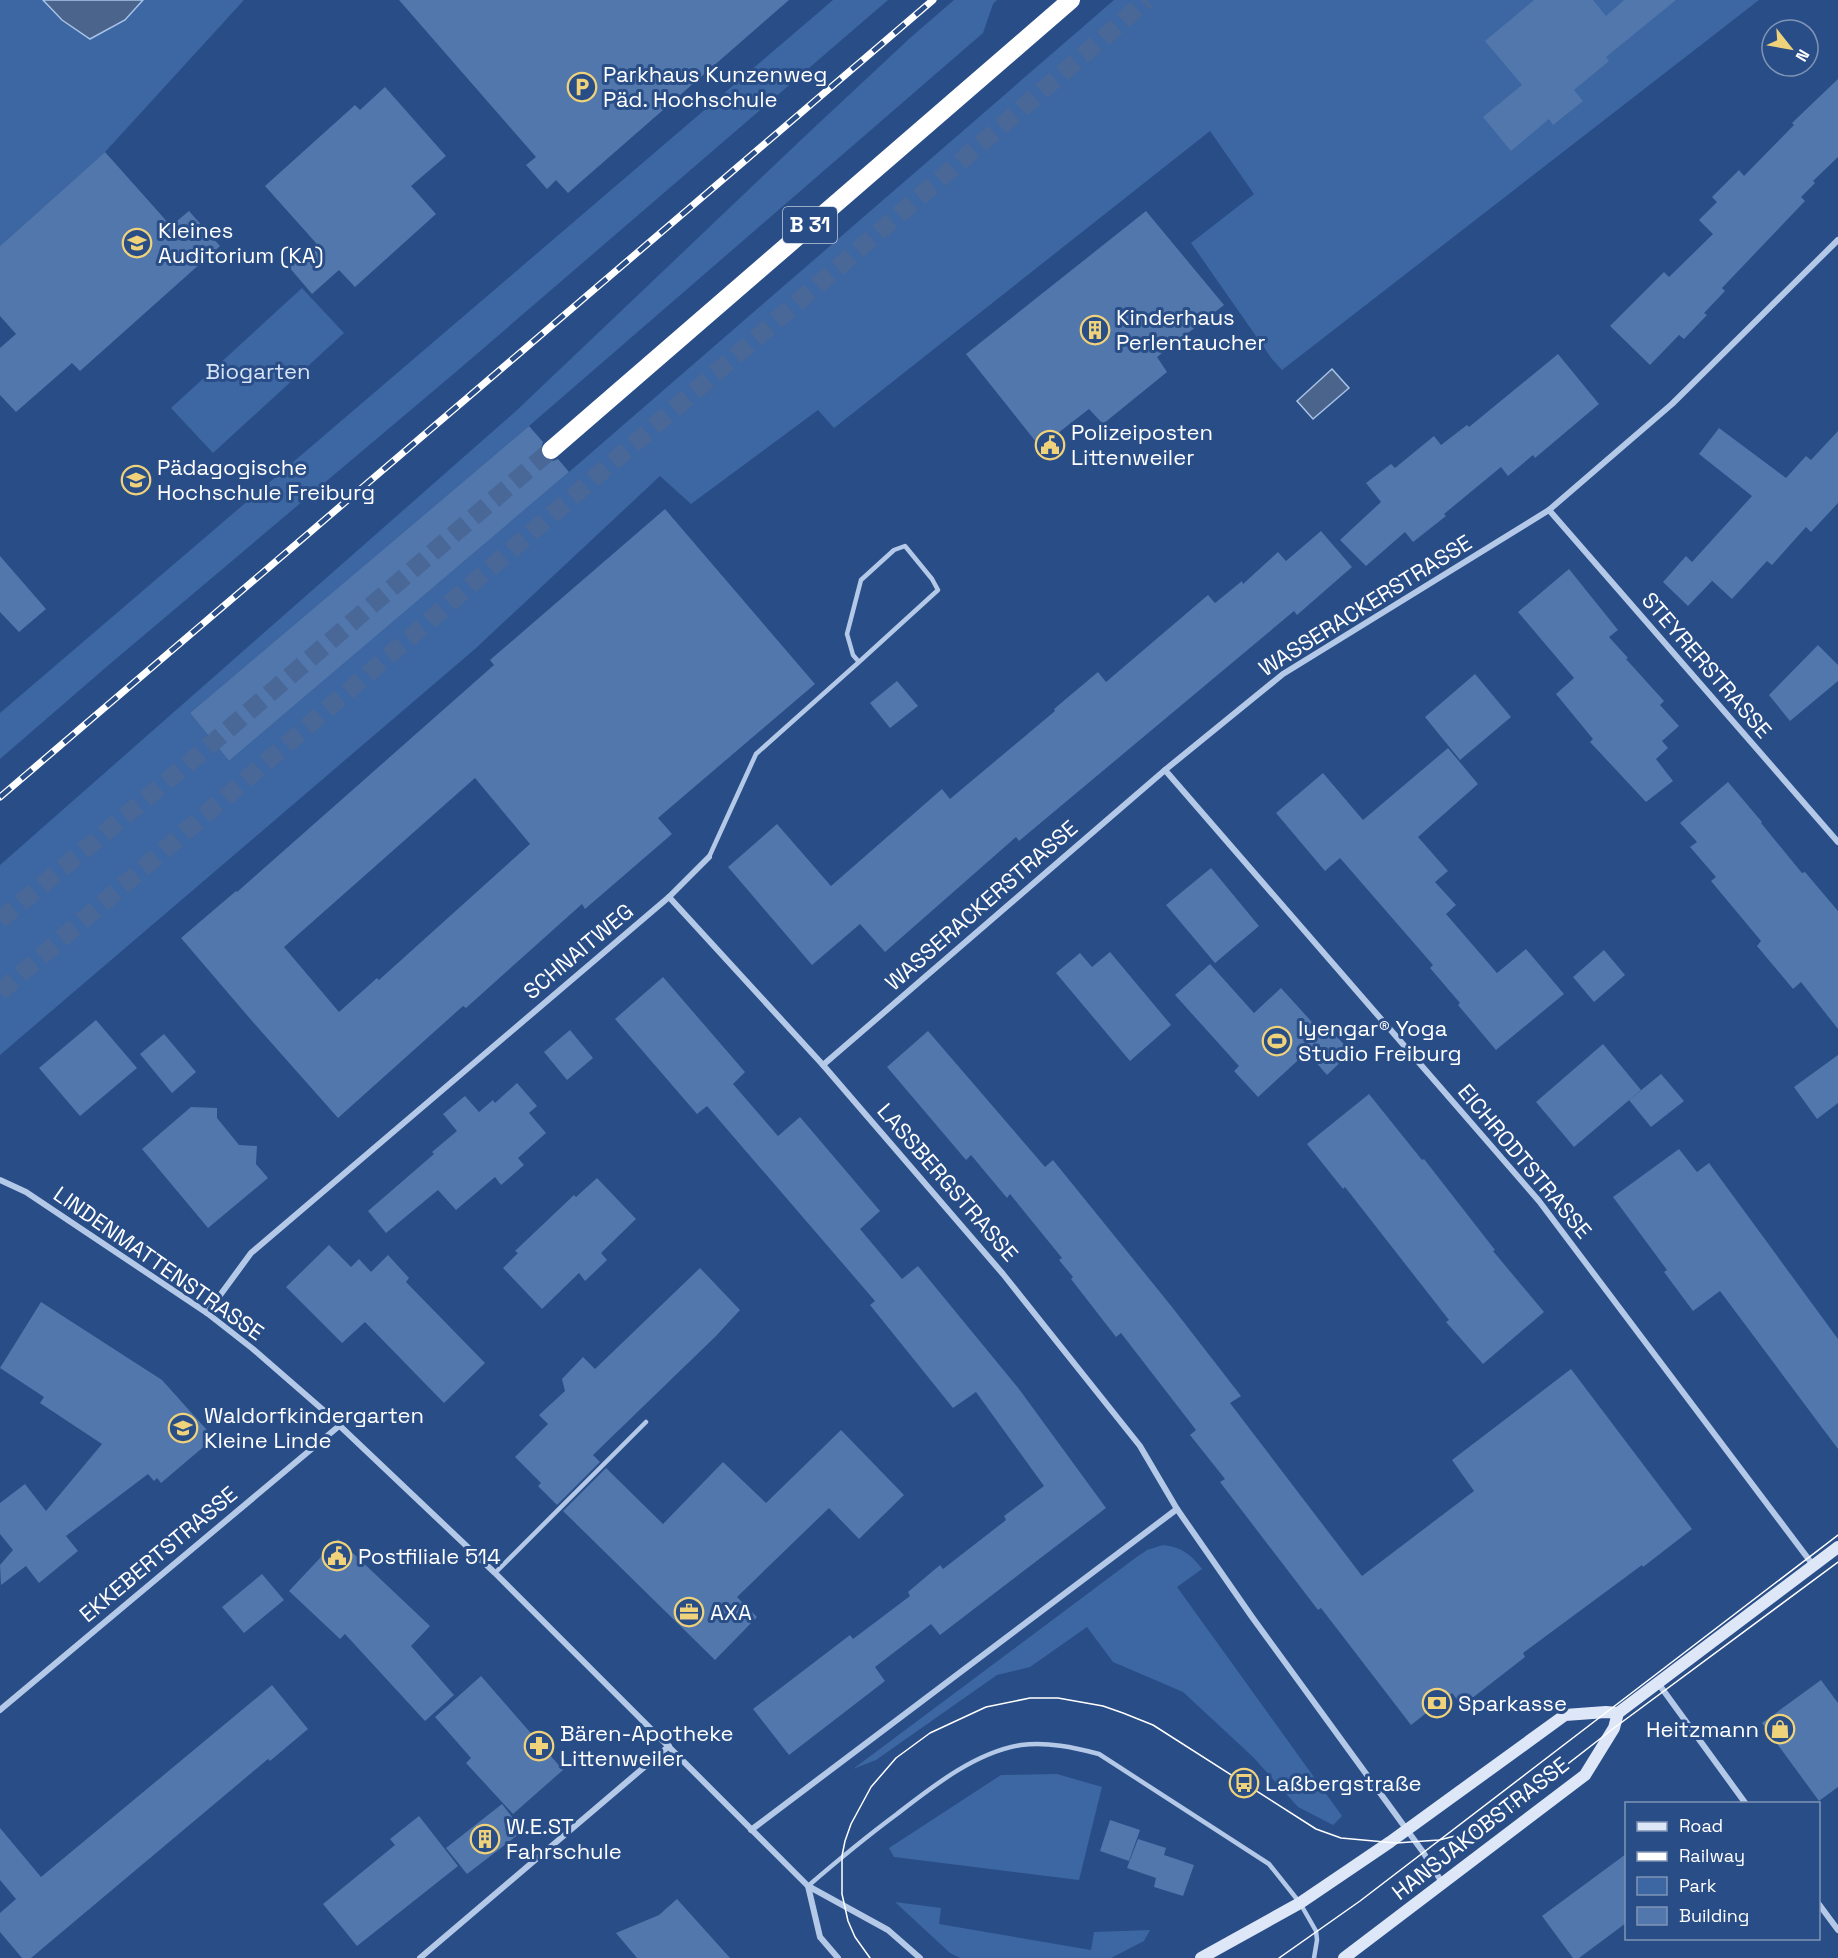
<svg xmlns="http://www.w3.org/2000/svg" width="1838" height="1958" font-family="'Space Grotesk',sans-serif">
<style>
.green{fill:#3d67a2}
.water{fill:#4a648c;stroke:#a8c3e8;stroke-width:1.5}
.building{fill:#5177ad;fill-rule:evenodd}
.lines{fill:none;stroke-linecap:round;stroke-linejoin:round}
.highway-tunnel{stroke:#496898;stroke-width:18;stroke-dasharray:18 9;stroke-linecap:butt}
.lane{stroke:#b4c9e8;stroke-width:4.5}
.street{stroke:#b4c9e8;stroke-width:6}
.secondary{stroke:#dde7f7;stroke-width:12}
.highway{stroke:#fff;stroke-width:18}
.tram{stroke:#fff;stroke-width:1.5}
.rail-casing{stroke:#fff;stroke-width:7}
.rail{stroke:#294d86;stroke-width:4.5;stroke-dasharray:14;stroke-linecap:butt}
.labels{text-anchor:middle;stroke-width:6;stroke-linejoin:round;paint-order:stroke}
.shield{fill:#294d86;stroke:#bfcadb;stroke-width:1.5}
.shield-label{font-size:21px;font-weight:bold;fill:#fff}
.poi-label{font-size:22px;fill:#fff;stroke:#294d86;text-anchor:start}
.park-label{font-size:22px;fill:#d7e4f6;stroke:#294d86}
.street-label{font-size:22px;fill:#fff;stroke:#294d86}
</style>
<rect width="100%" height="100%" fill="#294d86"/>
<g class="green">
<polygon points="0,0 244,0 105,152 0,246"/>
<polygon points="833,0 888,0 457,371 111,663 0,759 0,713"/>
<polygon points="954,0 997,0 993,4 983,33 529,426 190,713 229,761 569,472 1114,0 1759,0 1282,370 1272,359 1191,243 1254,194 1210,131 834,428 818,410 691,504 660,476 475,649 0,1055 0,865 516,411 803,138 910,38"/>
<polygon points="302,288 344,333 213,453 171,408"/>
<path d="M1163,1545C1181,1547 1191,1554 1202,1569L1177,1587L1342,1816L1333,1825L1298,1807L1253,1757L1183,1692L1113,1662L1087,1627L1030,1667L997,1675L876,1760L853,1769L1138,1556L1147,1550Z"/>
<polygon points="1057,1774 1102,1787 1079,1880 894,1857 889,1848 1001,1775"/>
<polygon points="895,1902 941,1908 939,1924 1091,1950 1094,1932 1150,1930 1144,1941 1111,1958 960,1958 950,1953"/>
</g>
<g class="water">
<polygon points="43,0 143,0 125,20 90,39 62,20"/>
<polygon points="1332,369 1349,388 1313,419 1297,401"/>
</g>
<g class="building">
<polygon points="399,0 789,0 568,193 556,180 547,189 526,165 536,157"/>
<polygon points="1534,0 1593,0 1606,16 1624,0 1676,0 1606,57 1609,61 1574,90 1583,101 1553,125 1549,119 1511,151 1483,117 1522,85 1485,41"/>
<polygon points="1838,79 1838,157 1813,181 1815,183 1801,197 1805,201 1722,288 1725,291 1704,313 1707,315 1684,339 1679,335 1650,365 1610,326 1664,272 1669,277 1713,234 1699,220 1717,202 1712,197 1739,170 1744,176 1794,125 1792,123"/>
<polygon points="385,87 446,156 411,186 436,214 355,287 339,270 312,294 289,267 316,243 265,186 355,105 360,110"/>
<polygon points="105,152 171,226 189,211 220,246 80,371 72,363 16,412 0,395 0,348 16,334 0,316 0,246"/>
<polygon points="1146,211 1224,305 1157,357 1167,372 1103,424 1089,409 1040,447 966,354"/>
<polygon points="1558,354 1599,404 1535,458 1533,455 1508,476 1501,467 1444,514 1446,516 1413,542 1405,532 1366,566 1340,540 1381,502 1366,483 1391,464 1395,468 1434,436 1441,445 1467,425 1469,427"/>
<polygon points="529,426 543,442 540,452 543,458 553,461 558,459 569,472 229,761 190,713"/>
<polygon points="1719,428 1786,478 1806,456 1811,460 1838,431 1838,503 1811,532 1806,527 1772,565 1767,561 1732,599 1709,578 1712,581 1688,606 1663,582 1686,556 1692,562 1752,496 1699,454"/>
<path d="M665,509L815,684L658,818L672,834L585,909L582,904L466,1008L463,1006L338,1118L252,1021L181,938L236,891L237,892L494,665L490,660ZM475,778L530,844L379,980L377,978L339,1012L284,947Z"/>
<polygon points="1321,531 1352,567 1297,615 1294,611 1019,841 1016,837 885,952 860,924 812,965 728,867 777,824 831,886 942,789 950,799 1055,711 1054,709 1098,672 1106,682 1208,595 1215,603 1242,581 1243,584 1278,552 1286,561"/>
<polygon points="0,556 46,609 19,632 0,612"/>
<polygon points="1569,569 1618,630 1609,637 1628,658 1626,659 1664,701 1660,705 1679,726 1662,741 1668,748 1656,759 1673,781 1646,802 1590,742 1593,739 1556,694 1574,678 1518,612"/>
<polygon points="1818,645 1838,665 1838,681 1790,721 1769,695"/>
<polygon points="1475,674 1511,717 1460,760 1425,717"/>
<polygon points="897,681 918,706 890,728 870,703"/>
<polygon points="1448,748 1478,784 1418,837 1448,871 1435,882 1456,905 1446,914 1497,973 1526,949 1564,994 1496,1050 1458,1005 1460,1003 1430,968 1433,965 1340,858 1325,871 1276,813 1323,773 1363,820"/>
<polygon points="1728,782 1762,822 1761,823 1802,873 1805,872 1838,911 1838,1029 1801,982 1793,989 1757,946 1761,941 1711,881 1716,877 1690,847 1697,842 1680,823"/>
<polygon points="1211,868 1259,926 1215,963 1166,905"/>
<polygon points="1604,950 1625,975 1594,1002 1573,977"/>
<polygon points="1110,952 1171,1025 1130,1061 1056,973 1080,953 1092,967"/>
<polygon points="1210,964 1254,1013 1281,988 1321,1032 1327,1026 1351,1052 1327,1075 1307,1052 1258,1097 1234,1071 1239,1066 1175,995"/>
<polygon points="663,977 745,1072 733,1084 778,1136 800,1117 880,1211 860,1229 902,1279 918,1266 1019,1389 1106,1508 940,1635 931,1624 875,1667 885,1681 789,1755 753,1709 850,1635 853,1639 910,1596 908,1592 940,1565 943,1569 1006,1520 1004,1516 1044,1486 976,1392 953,1408 870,1305 875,1301 707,1106 697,1114 615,1019"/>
<polygon points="96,1020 137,1068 80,1116 39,1068"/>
<polygon points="570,1030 593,1058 567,1080 544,1052"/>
<polygon points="928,1031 1045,1167 1053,1160 1172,1307 1241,1396 1230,1403 1362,1576 1474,1491 1452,1460 1571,1369 1692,1529 1643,1567 1642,1565 1523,1653 1525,1657 1462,1706 1452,1693 1411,1725 1321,1608 1318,1610 1220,1482 1225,1479 1190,1435 1196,1430 1121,1333 1116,1337 1071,1279 1073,1277 1059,1260 1062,1258 1010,1194 1007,1198 971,1155 966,1160 887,1067"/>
<polygon points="164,1034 196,1072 172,1093 140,1054"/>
<polygon points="1603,1044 1641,1090 1574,1147 1536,1102"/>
<polygon points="1838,1055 1838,1103 1817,1119 1794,1087"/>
<polygon points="1661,1074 1684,1101 1651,1127 1629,1100"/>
<polygon points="517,1083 537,1106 529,1113 546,1133 518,1158 524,1165 501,1185 495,1177 456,1210 438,1190 386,1233 368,1211 434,1154 432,1152 457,1131 443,1114 465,1096 479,1112 493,1100 495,1103"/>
<polygon points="1369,1094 1422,1160 1424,1159 1495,1250 1493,1251 1544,1312 1483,1364 1446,1322 1449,1320 1345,1187 1343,1189 1307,1144"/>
<polygon points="191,1107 217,1108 217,1118 239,1145 257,1146 256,1164 268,1178 208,1228 142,1149"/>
<polygon points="1679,1149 1697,1172 1709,1163 1838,1339 1838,1449 1720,1291 1693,1311 1664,1272 1667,1270 1613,1197"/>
<polygon points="597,1178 636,1219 601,1253 607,1260 585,1281 579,1273 542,1309 503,1268 518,1253 515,1251 574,1195 576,1197"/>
<polygon points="329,1245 351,1267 359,1259 371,1272 388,1255 409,1278 406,1282 485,1363 444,1403 365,1322 342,1343 286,1287"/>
<polygon points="700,1268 740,1310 716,1336 593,1455 600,1462 557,1505 538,1486 541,1483 515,1457 548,1424 539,1415 565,1391 562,1379 583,1357 595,1369"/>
<polygon points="41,1302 162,1380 214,1438 161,1483 157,1478 154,1481 148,1474 66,1536 78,1551 39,1583 26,1566 1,1585 0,1565 13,1550 0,1534 0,1503 25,1484 46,1511 102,1444 40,1403 44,1397 0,1368"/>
<polygon points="841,1430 904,1495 859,1539 829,1508 737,1597 757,1617 715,1660 563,1511 606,1468 663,1524 723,1462 766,1503"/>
<polygon points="338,1539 430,1626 411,1646 454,1695 425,1721 345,1634 340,1639 289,1591"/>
<polygon points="262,1574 284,1600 244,1633 222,1607"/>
<polygon points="481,1676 563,1770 513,1814 466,1763 471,1758 435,1717"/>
<polygon points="1821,1680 1838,1703 1838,1787 1819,1801 1762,1723"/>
<polygon points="272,1685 308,1729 270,1761 268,1759 31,1958 22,1958 0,1932 0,1913 16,1899 0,1880 0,1828 41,1877"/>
<polygon points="502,1804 523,1831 467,1874 446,1848"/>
<polygon points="419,1816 458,1866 357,1946 323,1904 395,1845 390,1839"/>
<polygon points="1110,1820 1140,1830 1129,1861 1100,1851"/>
<polygon points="1138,1839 1166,1848 1164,1855 1194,1865 1183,1896 1154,1887 1156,1878 1127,1868"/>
<polygon points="1626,1854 1626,1923 1579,1958 1573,1958 1542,1916"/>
<polygon points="677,1899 730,1958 637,1958 616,1933 659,1915"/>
</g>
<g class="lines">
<g class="highway-tunnel">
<polyline points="0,920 202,752 551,450"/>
<polyline points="0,992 1147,0"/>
</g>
<g class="lane">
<polyline points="709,857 756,754 859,662 938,590 932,579 905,546 894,550 861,580 847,634 853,655 859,662"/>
<polyline points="495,1573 646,1422"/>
<path d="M808,1886C837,1861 866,1837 897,1814C933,1786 976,1752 1021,1745C1048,1742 1073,1747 1099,1754L1269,1864L1300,1903L1316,1931L1317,1940L1314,1958"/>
</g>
<g class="street">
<polyline points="1549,510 1838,842"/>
<polyline points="1165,770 1539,1201 1813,1565"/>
<polyline points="669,897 823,1065 1003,1274 1140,1446 1177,1509 1252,1617 1423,1852 1443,1884"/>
<polyline points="823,1065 1165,770 1283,674 1549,510 1672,404 1838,240"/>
<polyline points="0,1180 26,1192 207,1313 253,1349 322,1409 495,1573 808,1886 888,1930 920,1958"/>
<polyline points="207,1313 251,1253 669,897 709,857"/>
<polyline points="1658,1683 1746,1804"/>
<polyline points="0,1710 339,1426"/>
<polyline points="751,1830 1177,1509"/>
<polyline points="808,1886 820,1937 838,1958"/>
<polyline points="1818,1903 1838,1930"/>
<polyline points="420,1958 669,1746"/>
</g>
<g class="secondary">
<polyline points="1201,1958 1300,1903 1390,1842 1565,1715 1606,1712 1618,1713"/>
<polyline points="1344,1958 1585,1775 1614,1728 1618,1713 1838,1547"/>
</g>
<polyline class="highway" points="551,450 1071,0"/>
<g class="tram">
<polyline points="870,1958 855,1937 848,1921 842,1894 842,1856 845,1841 851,1824 871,1787 896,1758 930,1733 986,1707 1030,1698 1058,1698 1103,1706 1123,1713 1153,1725 1316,1829 1341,1838 1396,1843 1439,1840 1471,1832 1502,1815 1614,1728 1838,1562"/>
<polyline points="1279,1958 1360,1901 1838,1535"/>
</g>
<g class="rail-casing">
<polyline id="rail" points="0,797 933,0"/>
</g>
<use href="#rail" class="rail"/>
</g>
<defs>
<g id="parking-ring" transform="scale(1.5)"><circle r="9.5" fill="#294d86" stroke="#efd27a" stroke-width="1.5"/><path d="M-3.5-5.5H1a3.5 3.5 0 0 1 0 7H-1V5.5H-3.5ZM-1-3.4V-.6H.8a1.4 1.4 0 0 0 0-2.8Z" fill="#efd27a"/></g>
<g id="university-ring" transform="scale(1.5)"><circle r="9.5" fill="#294d86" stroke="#efd27a" stroke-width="1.5"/><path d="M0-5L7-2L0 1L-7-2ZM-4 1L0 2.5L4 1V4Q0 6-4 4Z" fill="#efd27a"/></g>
<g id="building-ring" transform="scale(1.5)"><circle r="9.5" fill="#294d86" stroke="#efd27a" stroke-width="1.5"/><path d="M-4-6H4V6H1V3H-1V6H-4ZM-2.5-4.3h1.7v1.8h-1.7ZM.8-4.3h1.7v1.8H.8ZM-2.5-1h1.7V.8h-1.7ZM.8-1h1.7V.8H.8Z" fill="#efd27a"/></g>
<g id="civic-ring" transform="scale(1.5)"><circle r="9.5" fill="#294d86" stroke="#efd27a" stroke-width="1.5"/><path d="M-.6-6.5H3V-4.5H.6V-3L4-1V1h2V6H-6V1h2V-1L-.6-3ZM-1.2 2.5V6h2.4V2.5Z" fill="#efd27a"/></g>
<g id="stadium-ring" transform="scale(1.5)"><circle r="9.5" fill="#294d86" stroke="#efd27a" stroke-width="1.5"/><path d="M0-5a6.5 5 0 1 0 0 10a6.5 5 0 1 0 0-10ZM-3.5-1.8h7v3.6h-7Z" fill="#efd27a"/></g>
<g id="school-ring" transform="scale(1.5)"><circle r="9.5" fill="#294d86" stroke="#efd27a" stroke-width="1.5"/><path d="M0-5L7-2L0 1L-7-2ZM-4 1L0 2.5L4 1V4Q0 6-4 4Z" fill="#efd27a"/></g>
<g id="office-ring" transform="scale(1.5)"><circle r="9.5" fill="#294d86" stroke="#efd27a" stroke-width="1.5"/><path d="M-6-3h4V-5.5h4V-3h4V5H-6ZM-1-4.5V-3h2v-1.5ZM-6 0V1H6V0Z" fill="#efd27a"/></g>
<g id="bank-ring" transform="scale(1.5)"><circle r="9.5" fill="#294d86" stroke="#efd27a" stroke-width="1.5"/><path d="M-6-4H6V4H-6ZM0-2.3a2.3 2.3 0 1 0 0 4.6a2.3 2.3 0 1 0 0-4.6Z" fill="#efd27a"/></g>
<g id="shop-ring" transform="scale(1.5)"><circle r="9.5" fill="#294d86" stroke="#efd27a" stroke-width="1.5"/><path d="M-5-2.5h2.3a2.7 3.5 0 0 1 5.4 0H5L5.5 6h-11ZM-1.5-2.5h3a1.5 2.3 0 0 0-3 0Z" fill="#efd27a"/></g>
<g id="pharmacy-ring" transform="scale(1.5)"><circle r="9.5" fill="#294d86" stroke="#efd27a" stroke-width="1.5"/><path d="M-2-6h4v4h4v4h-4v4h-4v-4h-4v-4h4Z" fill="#efd27a"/></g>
<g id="bus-ring" transform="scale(1.5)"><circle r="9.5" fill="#294d86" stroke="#efd27a" stroke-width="1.5"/><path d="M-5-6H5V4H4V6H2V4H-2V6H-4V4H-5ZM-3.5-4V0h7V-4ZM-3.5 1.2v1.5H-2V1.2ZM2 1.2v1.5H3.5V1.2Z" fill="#efd27a"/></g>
</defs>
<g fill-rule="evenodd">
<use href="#parking-ring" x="582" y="87"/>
<use href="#university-ring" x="137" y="243"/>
<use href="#building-ring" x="1095" y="330"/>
<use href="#civic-ring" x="1050" y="445"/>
<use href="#university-ring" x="136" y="480"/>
<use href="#stadium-ring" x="1277" y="1041"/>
<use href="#school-ring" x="183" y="1428"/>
<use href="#civic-ring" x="337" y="1556"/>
<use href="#office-ring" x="689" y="1612"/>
<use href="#bank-ring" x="1437" y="1703"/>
<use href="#shop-ring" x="1780" y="1729"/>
<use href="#pharmacy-ring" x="539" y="1746"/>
<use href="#bus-ring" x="1244" y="1783"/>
<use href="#building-ring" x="485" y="1839"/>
</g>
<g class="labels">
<rect class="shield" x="783" y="207" width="54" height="36" rx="4.5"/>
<g class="shield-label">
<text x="810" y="232">B 31</text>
</g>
<g class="poi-label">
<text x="603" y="82">Parkhaus Kunzenweg<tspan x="603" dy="25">Päd. Hochschule</tspan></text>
<text x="158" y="238">Kleines<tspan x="158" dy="25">Auditorium (KA)</tspan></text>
<text x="1116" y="325">Kinderhaus<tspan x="1116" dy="25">Perlentaucher</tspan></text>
<text x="1071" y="440">Polizeiposten<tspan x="1071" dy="25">Littenweiler</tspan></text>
<text x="157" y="475">Pädagogische<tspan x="157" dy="25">Hochschule Freiburg</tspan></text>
<text x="1298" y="1036">Iyengar® Yoga<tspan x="1298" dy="25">Studio Freiburg</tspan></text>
<text x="204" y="1423">Waldorfkindergarten<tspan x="204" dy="25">Kleine Linde</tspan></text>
<text x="358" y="1564">Postfiliale 514</text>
<text x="710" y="1620">AXA</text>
<text x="1458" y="1711">Sparkasse</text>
<text x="1759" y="1737" text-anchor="end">Heitzmann</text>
<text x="560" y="1741">Bären-Apotheke<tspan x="560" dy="25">Littenweiler</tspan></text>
<text x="1265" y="1791">Laßbergstraße</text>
<text x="506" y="1834">W.E.ST<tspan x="506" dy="25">Fahrschule</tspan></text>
</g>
<g class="park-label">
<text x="258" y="379">Biogarten</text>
</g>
<g class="street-label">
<text transform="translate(1365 605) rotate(-32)" y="8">WASSERACKERSTRASSE</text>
<text transform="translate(1707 665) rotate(49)" y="8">STEYRERSTRASSE</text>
<text transform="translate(981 905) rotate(-41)" y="8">WASSERACKERSTRASSE</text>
<text transform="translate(578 951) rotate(-40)" y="8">SCHNAITWEG</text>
<text transform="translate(1525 1161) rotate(50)" y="8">EICHRODTSTRASSE</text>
<text transform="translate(948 1182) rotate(49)" y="8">LASSBERGSTRASSE</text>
<text transform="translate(159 1263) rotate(35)" y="8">LINDENMATTENSTRASSE</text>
<text transform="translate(158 1554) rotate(-40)" y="8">EKKEBERTSTRASSE</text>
<text transform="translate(1480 1828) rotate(-38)" y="8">HANSJAKOBSTRASSE</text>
</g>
</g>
<rect x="1625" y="1802" width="195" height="138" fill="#294d86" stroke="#7f94b6" stroke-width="1.5"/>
<rect x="1637" y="1822" width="30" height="9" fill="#dde7f7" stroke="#7f94b6" stroke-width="1.5"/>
<text x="1679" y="1832" font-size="18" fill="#ffffff">Road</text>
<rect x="1637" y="1852" width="30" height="9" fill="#ffffff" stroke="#7f94b6" stroke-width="1.5"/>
<text x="1679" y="1862" font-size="18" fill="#ffffff">Railway</text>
<rect x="1637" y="1877" width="30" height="18" fill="#3d67a2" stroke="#7f94b6" stroke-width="1.5"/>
<text x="1679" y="1892" font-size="18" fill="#ffffff">Park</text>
<rect x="1637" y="1907" width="30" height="18" fill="#5177ad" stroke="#7f94b6" stroke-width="1.5"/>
<text x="1679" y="1922" font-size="18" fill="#ffffff">Building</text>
<g transform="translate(1790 48) rotate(121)"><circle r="28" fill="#294d86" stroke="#7f94b6" stroke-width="1.5"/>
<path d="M0-4.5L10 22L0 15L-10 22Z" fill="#efd27a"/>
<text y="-9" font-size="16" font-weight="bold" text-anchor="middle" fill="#ffffff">N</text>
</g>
</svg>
